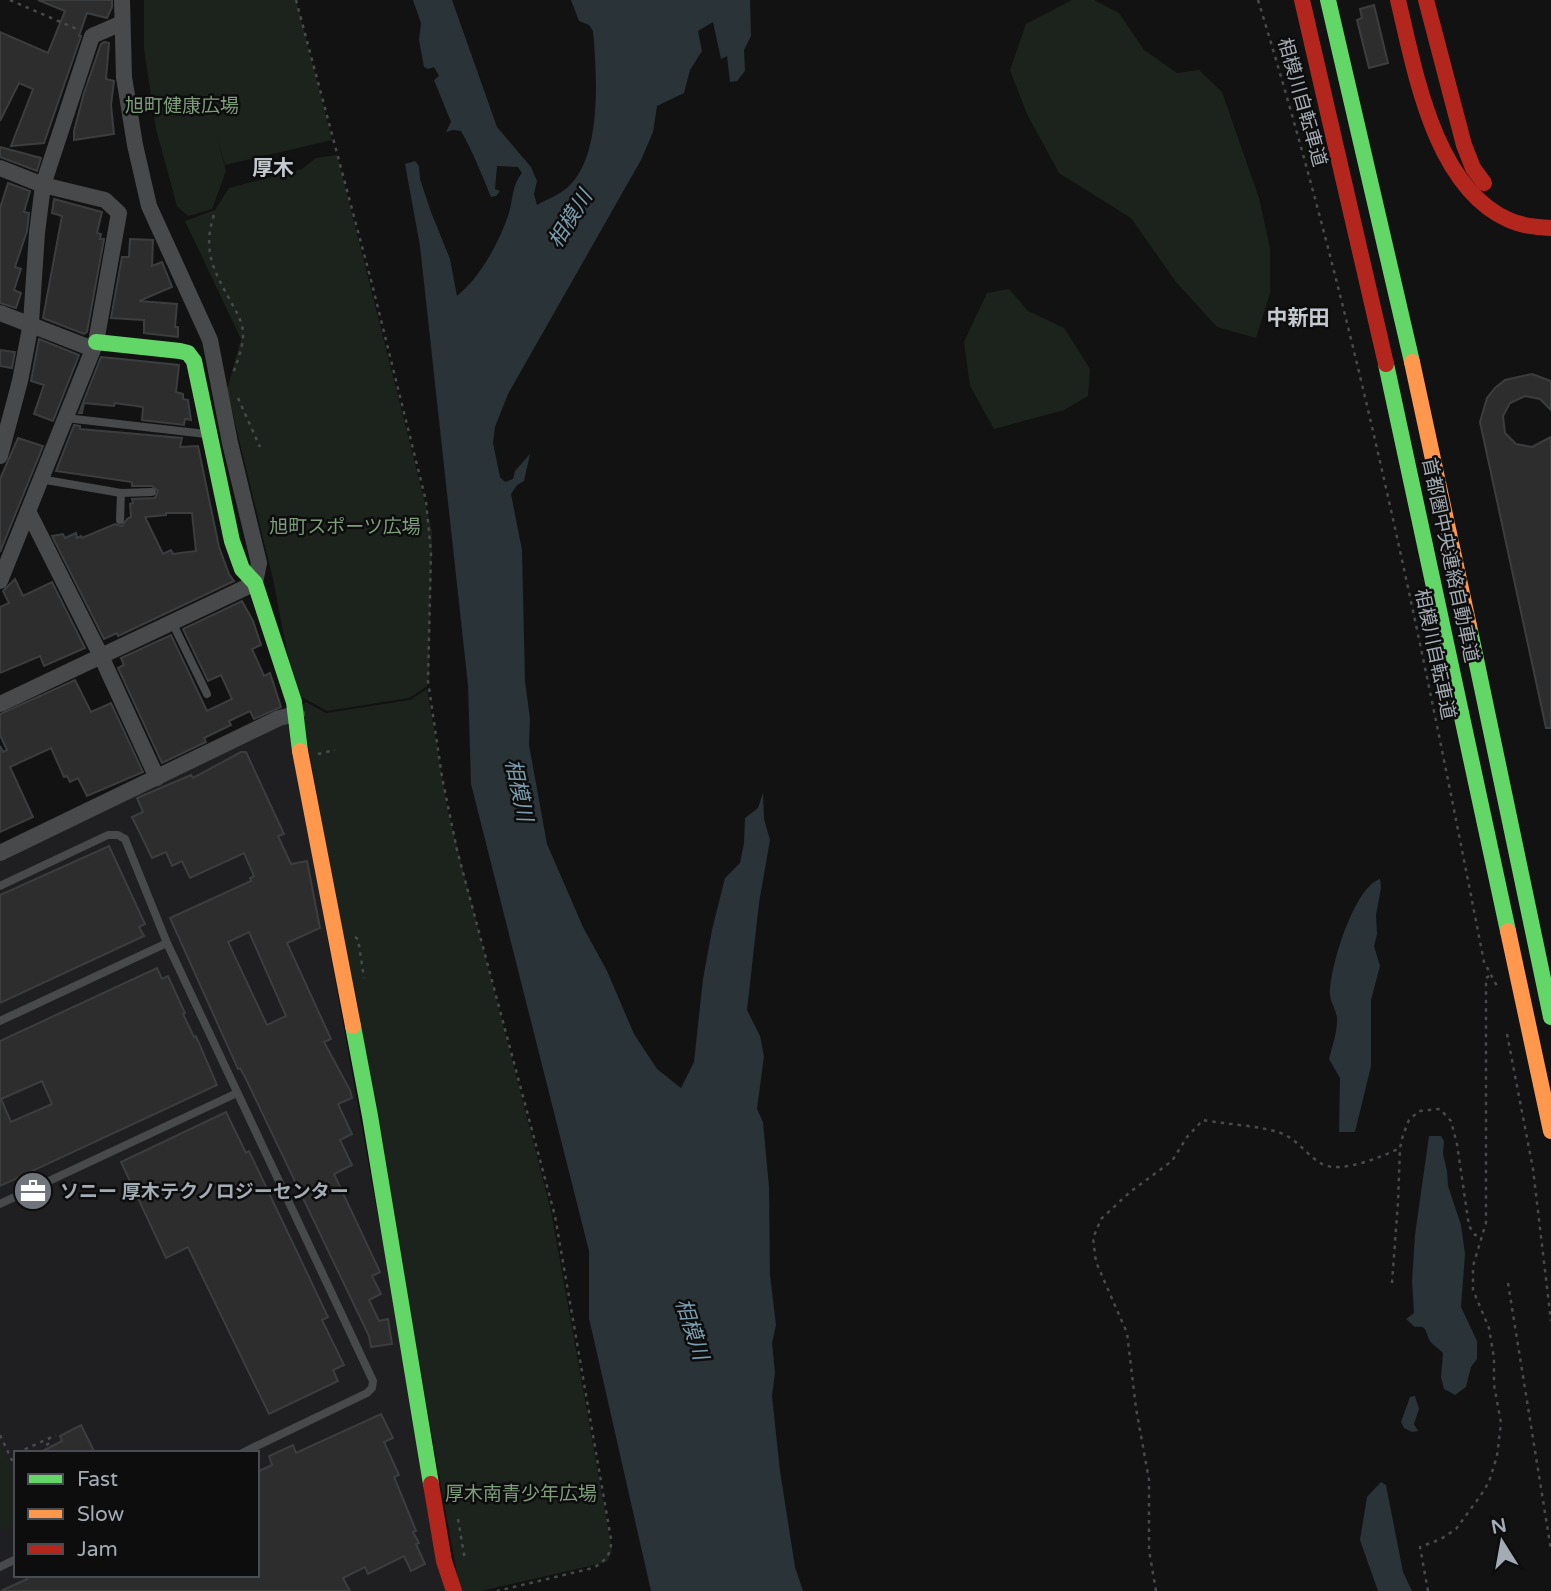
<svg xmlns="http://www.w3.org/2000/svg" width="1551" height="1591" font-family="'Varela Round','Noto Sans JP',sans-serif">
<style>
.built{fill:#1f1f21;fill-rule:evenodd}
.green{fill:#1c231d}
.water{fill:#2a3337}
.building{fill:#2d2d2e;stroke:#3b3d3f;stroke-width:2;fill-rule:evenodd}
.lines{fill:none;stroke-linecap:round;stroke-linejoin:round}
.path{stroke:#484a4d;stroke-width:2.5;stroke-dasharray:3.5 5;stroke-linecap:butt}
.lane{stroke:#47494b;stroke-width:8}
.street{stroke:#47494b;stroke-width:16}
.fast{stroke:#63d668;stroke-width:16}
.slow{stroke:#ff974d;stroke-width:16}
.jam{stroke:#b3261e;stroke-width:16}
.labels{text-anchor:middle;stroke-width:5;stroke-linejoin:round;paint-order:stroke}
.street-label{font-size:19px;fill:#a4abb3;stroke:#0d0d0e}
.park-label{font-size:19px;fill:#7e9e7b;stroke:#0d0d0e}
.poi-label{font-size:19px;font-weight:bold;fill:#a4abb3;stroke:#0d0d0e;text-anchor:start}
.neighbourhood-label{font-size:21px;font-weight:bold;fill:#c4c9cf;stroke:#0d0d0e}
.water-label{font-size:21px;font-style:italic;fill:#7b9dad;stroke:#0d0d0e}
</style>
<rect width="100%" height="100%" fill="#121213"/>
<path class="built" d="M284,724L289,726L446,1591H0V857ZM16,1453H257V1575H16Z"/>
<g class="green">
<polygon points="144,0 296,0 332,140 225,165 215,131 226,171 212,209 188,216 177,206 156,129 144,49"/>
<polygon points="1072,0 1094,0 1119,13 1144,50 1177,73 1199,70 1222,92 1259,198 1270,248 1270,293 1256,338 1217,327 1176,282 1131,218 1059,173 1027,114 1010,70 1026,24"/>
<polygon points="337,155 432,531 429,676 427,686 409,698 327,711 298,695 291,673 273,579 227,390 241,339 185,221 215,210 229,188 302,169 316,158"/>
<polygon points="1009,289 1028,311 1064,328 1090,369 1088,396 1064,410 994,429 970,386 964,342 987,293"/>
<polygon points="427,689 448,812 551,1211 612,1551 607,1562 481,1591 460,1591 301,706 306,702 326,713 410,700"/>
<polygon points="0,1443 16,1477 16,1522 0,1530"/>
</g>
<g class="water">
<path d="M413,0H452L497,127L531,167L537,181L534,194L537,205C547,199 562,194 570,185C602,153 597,74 593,31L589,25L579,21L571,0H750L751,36L744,50L745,71L737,81L730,82L727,56L721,59L713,22L698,31L702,51L690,70L684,93L657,106L653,132L641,160L508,394L495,427L493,443L500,477L505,482L513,479L515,471L530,454L524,481L517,485L511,494L522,550L525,681L530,719L529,745L547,844L583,927L607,971L634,1034L657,1069L681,1088L694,1062L703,979L712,930L725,878L740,863L744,843L745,818L758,808L763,793L764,819L770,840L759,903L747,1010L760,1036L764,1056L757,1109L763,1122L769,1187L770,1275L776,1325L772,1343L775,1373L772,1396L780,1471L795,1567L803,1591H651L589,1318V1251L471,784L468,685L420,246L405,164L415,161L419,166L420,179L431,212L450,259L457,296C481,276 499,243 509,213C513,198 512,185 522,173L518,167L497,166L495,189L500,191L496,196L491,197C482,175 473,152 461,131L453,130L446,132L451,122L434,80L439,76L434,67L428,69L424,67L419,40L421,23Z"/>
<path d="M1380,879L1381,888L1376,915L1377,934L1374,946L1380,966L1371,1000V1066L1355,1132H1339L1340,1078L1329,1059C1332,1047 1337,1033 1337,1021C1338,1013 1331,1004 1330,995C1329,969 1354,887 1380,879Z"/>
<path d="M1429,1136H1441L1444,1141L1443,1154L1447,1171L1448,1186L1461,1225L1465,1254L1461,1307L1477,1341V1359L1471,1367L1466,1387L1455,1395L1444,1389L1441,1377L1443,1353C1439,1349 1433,1345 1430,1341C1425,1332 1428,1325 1415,1327L1406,1319L1414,1313L1412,1281L1415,1235Z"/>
<polygon points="1415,1396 1419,1409 1414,1424 1418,1431 1412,1432 1404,1428 1401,1422 1410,1397"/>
<polygon points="1381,1482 1386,1485 1403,1572 1412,1591 1378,1591 1360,1540 1367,1497"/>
</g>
<g class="building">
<polygon points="38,0 112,0 112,7 107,18 87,13 79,36 81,36 44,143 11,146 33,89 19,83 0,121 0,32 48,53 65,11"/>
<polygon points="1374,5 1388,63 1369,68 1357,20 1362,18 1360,9"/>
<polygon points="104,42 109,43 106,79 114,81 111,105 114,134 74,140 74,131 84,93 101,44"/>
<polygon points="0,147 41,158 37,171 0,157"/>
<polygon points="8,183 30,191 24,212 29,213 27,231 15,267 21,269 14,290 21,293 16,308 0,303 0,208"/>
<polygon points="54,199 102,212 97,233 101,234 100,239 104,239 87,332 84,334 43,318 62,216 52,213"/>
<polygon points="130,239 153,240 152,266 162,262 172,287 139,301 177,304 175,327 178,327 178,337 144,333 144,320 111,318 122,257 129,257"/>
<polygon points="39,339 79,355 53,421 34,414 44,385 31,381"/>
<polygon points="0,350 15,352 12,368 0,366"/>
<polygon points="101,357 179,365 176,392 183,394 183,399 188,400 191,420 185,419 184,425 142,420 143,407 115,403 114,406 84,403 82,413 79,413"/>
<polygon points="1532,374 1551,381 1551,410 1540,399 1525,396 1510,403 1503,416 1505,433 1516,444 1532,447 1551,437 1551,728 1546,728 1480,422 1487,398 1495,388 1505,380"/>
<path d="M74,425L80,426V429L182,438L180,447L198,446L219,547L229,574L234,581L118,636L117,633L104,639L52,536L63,534L65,538L76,533L77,538L81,536L82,538L115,524L122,526L127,519L131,517L130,504L133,503L132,499L155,498L158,491L152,486H132V482L56,471ZM166,513H192L196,551L173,554L171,550L163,554L145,517L166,515Z"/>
<polygon points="18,438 43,446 0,552 0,479"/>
<polygon points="15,579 23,596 52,582 85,648 44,666 40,656 0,673 0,607 9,603 3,591"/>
<polygon points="242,601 253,621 261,645 252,649 264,676 270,673 281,707 254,719 250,711 229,721 231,725 204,738 206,742 162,763 118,668 124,665 121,658 171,635 207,711 232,699 221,675 208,681 183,629"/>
<polygon points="75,680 91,712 111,703 143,772 87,796 78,778 70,782 67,776 64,777 51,748 10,767 33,817 0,832 0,746 3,752 7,750 0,735 0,714"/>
<path d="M241,752H246L284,834L278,836L291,864L307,861L320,928L287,943L331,1039L324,1042L350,1090L352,1098L338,1104L352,1134L340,1140L352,1165L334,1174L380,1272L372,1276L381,1294L369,1300L379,1321L388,1319L392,1344L371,1347L369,1336L246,1079L240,1068L238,1069L170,918L251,881L250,878L254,876L244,853L190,878L182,861L172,866L166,852L152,858L132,817L143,812L137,798L191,775L193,778ZM249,932L286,1016L267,1025L228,942Z"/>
<polygon points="109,846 145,924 139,927 144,936 0,1003 0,895"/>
<path d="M157,968L162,979L168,976L185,1013L183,1014L194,1037L196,1036L217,1085L0,1186V1041ZM42,1081L52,1104L11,1122L1,1099Z"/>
<polygon points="226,1112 246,1153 249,1151 328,1317 322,1320 344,1365 333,1370 338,1381 269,1414 188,1247 166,1258 121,1162"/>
<polygon points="381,1414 393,1438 384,1442 399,1475 394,1477 410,1516 416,1531 413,1532 419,1543 416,1544 425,1564 411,1571 404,1556 368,1574 365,1567 343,1578 350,1591 1,1591 27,1579 25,1575 257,1575 257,1472 272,1465 269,1456 293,1445 296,1453"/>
<polygon points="81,1425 95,1453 39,1453 62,1441 60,1436"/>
</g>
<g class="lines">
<g class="path">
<polyline points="10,0 79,30"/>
<path d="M296,0L371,280L426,501L431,553L428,681L442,777L457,850L555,1216L611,1539C612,1553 606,1561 593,1568L497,1591"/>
<path d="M1258,0C1355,315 1421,639 1484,962L1497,986"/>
<path d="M214,215C202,251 214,271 231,302C236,311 242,321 243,332C244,346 237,361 233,374"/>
<polyline points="238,398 260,447"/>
<polyline points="318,754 335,750"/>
<polyline points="355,937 358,939 364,978"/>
<polyline points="1507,1034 1533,1169 1551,1321"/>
<polyline points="1392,1283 1398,1202 1400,1148 1403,1135 1409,1120 1419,1111 1440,1109 1451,1121 1457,1144 1469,1226 1475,1235 1482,1235"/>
<polyline points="1508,1283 1551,1550"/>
<polyline points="0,1435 16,1469"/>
<polyline points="17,1453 56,1435"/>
<polyline points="45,1453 45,1446 51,1442 49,1438"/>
<polyline points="458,1519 465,1560"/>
<path d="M1156,1591L1149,1550V1480L1136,1408L1127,1333L1096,1262L1093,1238L1101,1219L1130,1192L1172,1161L1187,1137L1203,1120C1225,1124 1259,1126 1278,1132C1297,1138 1306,1155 1322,1164C1340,1174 1382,1157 1400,1148"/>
<polyline points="1428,1591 1420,1547 1441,1539 1456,1529 1481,1495 1489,1482 1497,1456 1501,1423 1494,1385 1494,1358 1489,1328 1473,1290 1473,1266 1486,1223 1486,978 1493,974"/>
</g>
<g class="lane">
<polyline points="66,418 206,434"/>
<polyline points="40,479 121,493 152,492"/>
<polyline points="120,520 121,493"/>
<polyline points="172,622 207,694"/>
<polyline points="0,886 108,835 118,835 125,839 167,943 373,1381 372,1388 367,1393 242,1453"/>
<polyline points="0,1021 167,943"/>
<polyline points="0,1204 237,1093"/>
<polyline points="0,1567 16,1559"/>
</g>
<g class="street">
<polyline points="0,168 43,185 105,200 119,213 96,342 0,581"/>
<polyline points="0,313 93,349"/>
<polyline points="0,456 20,381 31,323 37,233 43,185 92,36 122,23"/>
<polyline points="28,511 101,656 157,778"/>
<polyline points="0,704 255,583 259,563 230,443 210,340 149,206 135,145 124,77 122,0"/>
<polyline points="0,853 279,718 297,714"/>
</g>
<g class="fast">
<polyline points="1328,0 1412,362"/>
<polyline points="96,342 180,351 188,353 194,361 232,541 242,569 255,583 294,702 300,751"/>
<polyline points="1386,364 1508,931"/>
<polyline points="1469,626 1551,1017"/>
<polyline points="353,1026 370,1116 431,1484"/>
</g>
<g class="slow">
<polyline points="1412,362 1469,626"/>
<polyline points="300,751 353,1026"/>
<polyline points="1508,931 1551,1131"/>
</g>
<g class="jam">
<polyline points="1302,0 1386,364"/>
<path d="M1398,0C1415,71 1434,187 1509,220C1522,226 1537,227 1551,228"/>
<polyline points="1426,0 1464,145 1473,168 1484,183"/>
<polyline points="431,1484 444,1561 454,1591"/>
</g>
</g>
<defs>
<g id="office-disc" transform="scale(2.0125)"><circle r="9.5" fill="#71757b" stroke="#0d0d0e"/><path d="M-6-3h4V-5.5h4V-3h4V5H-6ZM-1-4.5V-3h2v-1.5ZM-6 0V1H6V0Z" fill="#fff"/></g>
</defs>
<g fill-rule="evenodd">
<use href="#office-disc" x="33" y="1191"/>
</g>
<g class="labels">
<g class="street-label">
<text transform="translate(1303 102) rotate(74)" y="7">相模川自転車道</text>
<text transform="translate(1451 560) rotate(78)" y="7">首都圏中央連絡自動車道</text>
<text transform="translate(1436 654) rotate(78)" y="7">相模川自転車道</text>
</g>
<g class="park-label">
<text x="182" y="112">旭町健康広場</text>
<text x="345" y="533">旭町スポーツ広場</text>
<text x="521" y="1500">厚木南青少年広場</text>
</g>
<g class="poi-label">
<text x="60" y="1198">ソニー 厚木テクノロジーセンター</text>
</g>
<g class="neighbourhood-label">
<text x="273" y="175">厚木</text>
<text x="1298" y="325">中新田</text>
</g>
<g class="water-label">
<text transform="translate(570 219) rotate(-58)" y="7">相模川</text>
<text transform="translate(519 790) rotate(78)" y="7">相模川</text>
<text transform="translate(692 1329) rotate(72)" y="7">相模川</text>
</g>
</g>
<rect x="14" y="1451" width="245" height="126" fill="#0d0d0e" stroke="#494c50" stroke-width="2"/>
<rect x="28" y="1474" width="35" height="10" fill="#63d668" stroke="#494c50" stroke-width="2"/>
<text x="77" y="1486" font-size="21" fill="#a4abb3">Fast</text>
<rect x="28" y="1509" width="35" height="10" fill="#ff974d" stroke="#494c50" stroke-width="2"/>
<text x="77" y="1521" font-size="21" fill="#a4abb3">Slow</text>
<rect x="28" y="1544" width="35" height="10" fill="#b3261e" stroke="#494c50" stroke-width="2"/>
<text x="77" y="1556" font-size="21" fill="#a4abb3">Jam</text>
<g transform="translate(1502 1542) rotate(349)" stroke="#0d0d0e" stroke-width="5" paint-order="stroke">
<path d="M0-5L12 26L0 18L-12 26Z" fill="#a4abb3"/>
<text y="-10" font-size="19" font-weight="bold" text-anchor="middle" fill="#a4abb3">N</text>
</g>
</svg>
